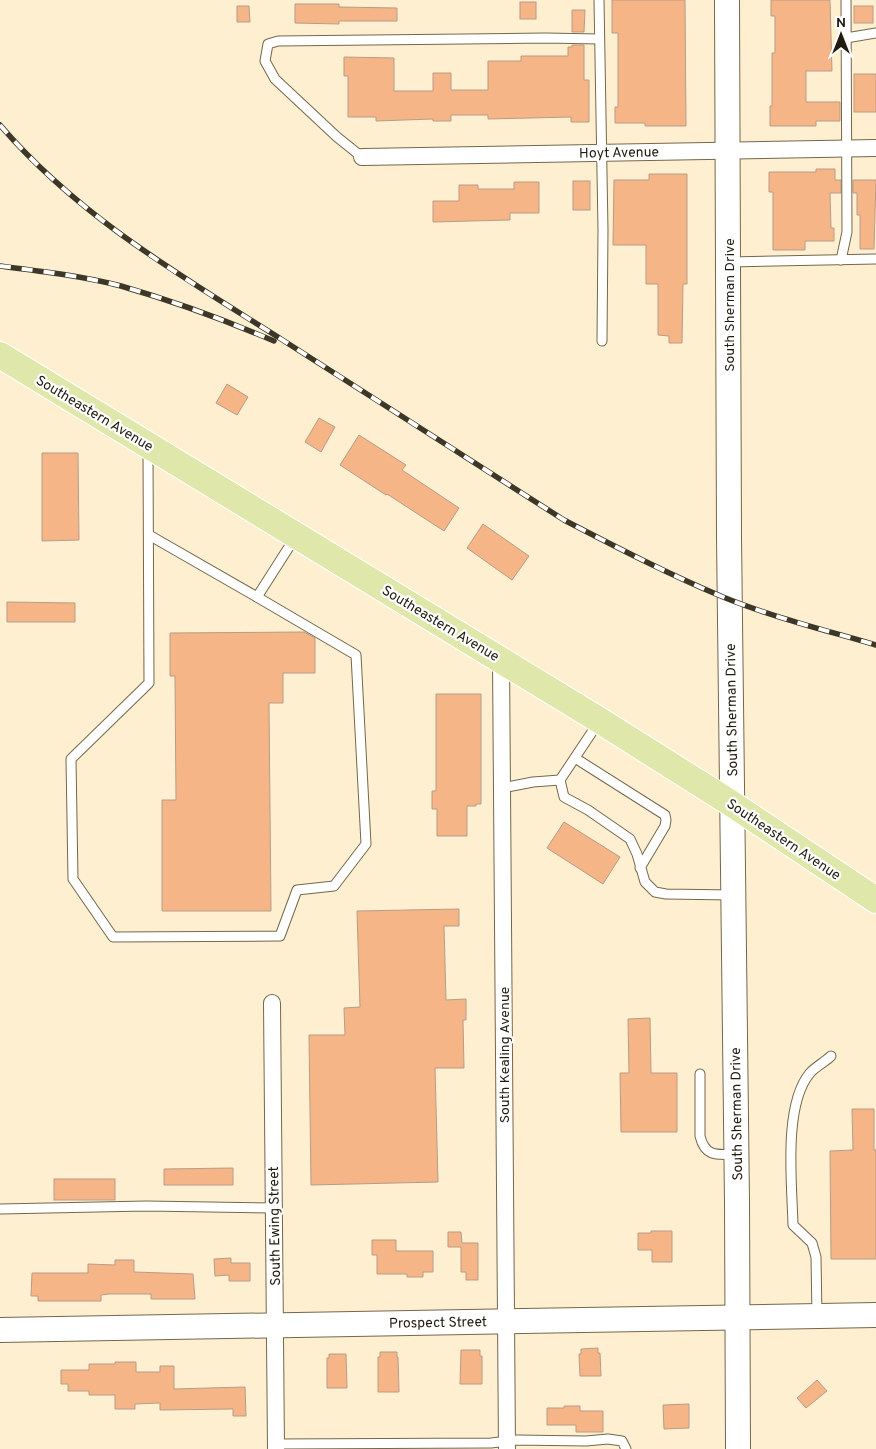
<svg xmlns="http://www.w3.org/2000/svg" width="876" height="1449" font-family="Overpass,sans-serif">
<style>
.building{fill:#f5b586;stroke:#b89c88}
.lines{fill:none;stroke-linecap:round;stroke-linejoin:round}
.lane-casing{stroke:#74674b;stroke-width:11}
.street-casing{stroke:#74674b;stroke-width:18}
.secondary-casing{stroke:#74674b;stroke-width:26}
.primary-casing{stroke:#fff;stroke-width:28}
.lane{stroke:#fff;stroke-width:9}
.street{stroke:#fff;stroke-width:16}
.secondary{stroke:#fff;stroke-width:24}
.primary{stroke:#e0e7aa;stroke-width:26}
.rail-casing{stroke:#3d3728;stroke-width:5.5}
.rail{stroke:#fff;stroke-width:4;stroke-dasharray:11;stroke-linecap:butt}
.labels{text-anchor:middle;stroke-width:4.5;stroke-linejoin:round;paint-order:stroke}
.street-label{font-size:14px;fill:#201b0f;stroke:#fff}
</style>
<rect width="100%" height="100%" fill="#feefd0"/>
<g class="building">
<polygon points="612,0 685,0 686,126 645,126 645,123 615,123 615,107 618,107 618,33 612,33"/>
<polygon points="771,0 830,0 832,71 806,71 806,102 840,102 840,121 816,121 816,126 770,126 770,106 772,106 772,53 775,53 775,16 771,16"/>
<rect x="520" y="2" width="16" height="17"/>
<polygon points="295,4 339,4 339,7 397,8 397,21 339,21 339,24 295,23"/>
<polygon points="237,6 249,6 250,22 237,22"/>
<rect x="854" y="6" width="19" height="17"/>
<polygon points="572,10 585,10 584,32 572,32"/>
<polygon points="572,45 584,45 584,80 589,80 589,122 571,122 571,117 488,119 488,115 451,115 451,121 433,121 433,119 376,121 376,117 348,117 348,76 344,76 344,57 394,58 394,91 433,91 433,73 451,73 451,90 488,90 488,61 521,61 521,56 568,56 568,47 572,47"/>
<rect x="854" y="74" width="22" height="38"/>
<polygon points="816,169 835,169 835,180 841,180 841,193 830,193 831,228 834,228 834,241 805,241 805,250 773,250 773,192 769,192 769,172 816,172"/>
<polygon points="649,174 687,174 687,284 683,284 682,343 669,343 669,336 658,335 658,284 646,284 646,245 613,245 614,180 649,180"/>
<polygon points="853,180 876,180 874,249 860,249 860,215 857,215 857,193 853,193"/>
<rect x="573" y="181" width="17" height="29"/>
<polygon points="514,182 539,182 539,213 510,213 510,220 433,222 433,201 459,201 459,185 478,185 478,189 514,189"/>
<polygon points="227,384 248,397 237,415 216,403"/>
<polygon points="319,418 335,427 321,452 305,442"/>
<polygon points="359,435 406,465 402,470 459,508 444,531 387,494 386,495 340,465"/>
<polygon points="42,453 78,453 79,540 42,541"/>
<polygon points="483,524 529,556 512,580 467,548"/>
<polygon points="7,602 75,603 75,622 7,622"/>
<polygon points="304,632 315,638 315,673 283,673 283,703 269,703 271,911 162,911 162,800 176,800 175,676 170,676 170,633"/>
<polygon points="436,694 481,694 481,804 476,804 476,806 467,806 467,836 437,836 437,809 432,809 432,791 436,791"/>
<polygon points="564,822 620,857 603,884 547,848"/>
<polygon points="459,909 459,926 444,926 446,1000 466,999 466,1020 463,1020 464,1068 435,1068 438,1182 311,1185 309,1035 345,1035 344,1008 360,1007 357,911"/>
<polygon points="650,1018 651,1073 677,1073 677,1132 621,1132 620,1073 629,1073 628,1019"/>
<polygon points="852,1109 874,1109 874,1150 876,1150 876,1259 831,1259 830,1151 853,1150"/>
<polygon points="233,1168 233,1185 164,1185 164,1169"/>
<rect x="54" y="1179" width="61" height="21"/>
<polygon points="651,1231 672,1231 672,1262 652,1262 652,1250 638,1250 638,1233 651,1233"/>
<polygon points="448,1232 461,1232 462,1243 478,1243 478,1280 466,1280 466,1272 461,1272 461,1247 448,1247"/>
<polygon points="372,1240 396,1240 396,1251 433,1251 433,1272 423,1272 423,1277 407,1277 407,1274 377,1274 377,1255 372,1255"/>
<polygon points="231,1258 231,1263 250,1263 250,1281 229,1281 229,1275 215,1276 214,1259"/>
<polygon points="115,1260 134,1260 134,1272 193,1274 195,1299 151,1299 151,1294 109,1294 101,1295 101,1301 38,1301 38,1296 31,1296 32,1273 88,1273 88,1264 115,1265"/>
<polygon points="598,1348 598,1353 600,1353 601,1376 580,1376 579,1354 581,1354 581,1349"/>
<polygon points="461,1350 480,1350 480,1356 482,1356 482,1384 460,1384"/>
<polygon points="380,1352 397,1352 397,1357 398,1357 399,1392 378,1392 378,1357 380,1357"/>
<polygon points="329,1354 346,1354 347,1388 327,1388 327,1358 329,1358"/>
<polygon points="115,1362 136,1362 136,1372 160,1372 160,1366 174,1366 174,1389 245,1387 246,1416 233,1416 233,1409 160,1410 160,1403 135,1404 135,1409 115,1409 115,1395 89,1395 89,1391 68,1391 68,1384 61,1384 61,1370 89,1370 89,1364 115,1364"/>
<polygon points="817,1380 827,1391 806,1408 797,1398"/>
<polygon points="689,1404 689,1428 664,1429 663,1405"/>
<polygon points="564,1406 580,1406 580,1411 603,1411 603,1432 576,1432 576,1425 547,1425 547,1408 564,1408"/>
</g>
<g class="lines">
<g class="lane-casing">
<g id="lane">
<polyline points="599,0 603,230 602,341"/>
<polyline points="846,38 876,33"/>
<polyline points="362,157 337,137 275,79 265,61 268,44 278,41 545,38 599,39"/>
<polyline points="841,260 847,232 846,0"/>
<polyline points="729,262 876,259"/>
<polyline points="148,451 149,683 71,759 73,879 113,937 280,936 297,890 334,886 366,844 356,655 257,597 296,536"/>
<polyline points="149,535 257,597"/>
<polyline points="598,723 560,780 564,797 588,810 630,839 637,854 645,882 655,892 666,894 732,895"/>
<polyline points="575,758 665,815 666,820 665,826 640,868"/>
<polyline points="502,788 533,782 560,780"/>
<path d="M700,1074V1136C705,1157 717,1155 735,1154"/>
<polyline points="0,1209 146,1206 274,1208"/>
<path d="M817,1316L816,1257L812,1243L793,1225C792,1184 783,1105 810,1073C815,1067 825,1062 831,1056"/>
<polyline points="276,1444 491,1443 517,1440 586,1441 608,1439 622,1441 626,1449"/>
</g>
</g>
<g class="street-casing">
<g id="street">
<polyline points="362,157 876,148"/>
<polyline points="501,660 507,1449"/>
<polyline points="272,1003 276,1449"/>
</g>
</g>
<g class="secondary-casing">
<g id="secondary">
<polyline points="727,0 729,537 737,1202 738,1449"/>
<polyline points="0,1330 876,1315"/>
</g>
</g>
<g class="primary-casing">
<polyline id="primary" points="0,355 599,720 732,804 876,900"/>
</g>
<use href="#lane" class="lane"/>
<use href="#street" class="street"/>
<use href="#secondary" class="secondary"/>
<use href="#primary" class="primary"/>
<g class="rail-casing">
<g id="rail">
<path d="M0,125C79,217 180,275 281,339C375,399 470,460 564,520C616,547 668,574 723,597C772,617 825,630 876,645"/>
<path d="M0,266C40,271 82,276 121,286C173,301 225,320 274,341"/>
</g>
</g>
<use href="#rail" class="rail"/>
</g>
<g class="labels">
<g class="street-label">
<text transform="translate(619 152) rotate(-1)" y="5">Hoyt Avenue</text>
<text transform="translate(729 305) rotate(-90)" y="5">South Sherman Drive</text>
<text transform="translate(95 413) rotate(31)" y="5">Southeastern Avenue</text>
<text transform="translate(441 623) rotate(31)" y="5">Southeastern Avenue</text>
<text transform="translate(731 710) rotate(-91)" y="5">South Sherman Drive</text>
<text transform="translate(784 839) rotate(34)" y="5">Southeastern Avenue</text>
<text transform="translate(504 1055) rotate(-90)" y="5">South Kealing Avenue</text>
<text transform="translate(736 1114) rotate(-91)" y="5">South Sherman Drive</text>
<text transform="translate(274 1226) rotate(-91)" y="5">South Ewing Street</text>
<text transform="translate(438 1322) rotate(-1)" y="5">Prospect Street</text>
</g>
</g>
<g transform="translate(841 35)" stroke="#ffffff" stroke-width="4" paint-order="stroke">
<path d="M0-4L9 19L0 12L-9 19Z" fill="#201b0f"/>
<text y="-8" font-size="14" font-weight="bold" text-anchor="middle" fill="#201b0f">N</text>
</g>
</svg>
